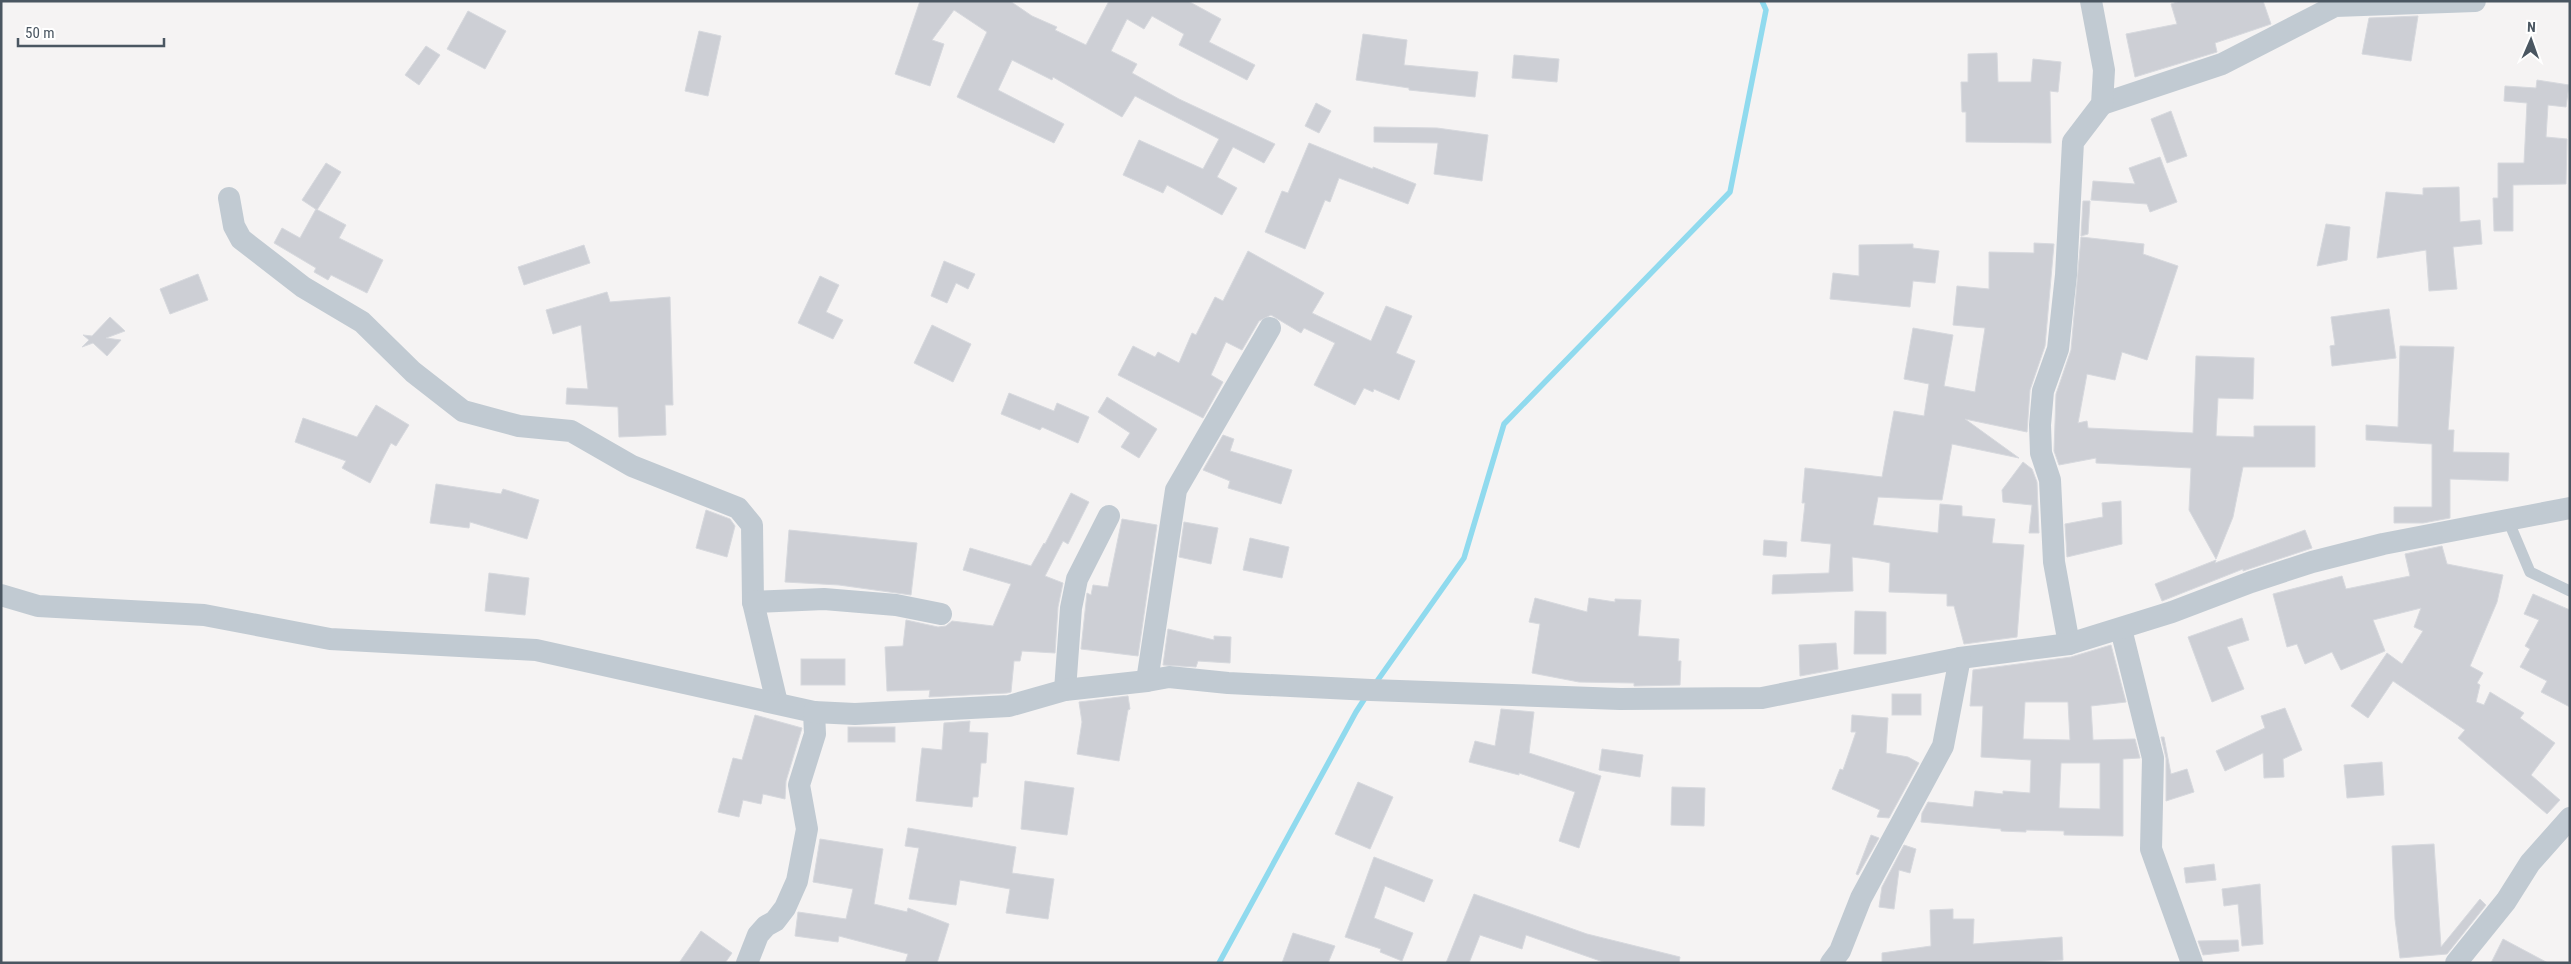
<svg xmlns="http://www.w3.org/2000/svg" width="2571" height="964" font-family="'Roboto Condensed',sans-serif">
<style>
.lines{fill:none;stroke-linecap:round;stroke-linejoin:round}
.stream{stroke:#90daee;stroke-width:5.5}
.building{fill:#cdcfd5;stroke:#d7d9de;fill-rule:evenodd}
.lane{stroke:#c1cad2;stroke-width:11}
.street{stroke:#c1cad2;stroke-width:22}
</style>
<rect width="100%" height="100%" fill="#f5f3f3"/>
<g class="lines">
<g class="stream">
<polyline points="1375,684 1464,558 1504,424 1730,192 1766,10 1762,1"/>
<polyline points="1219,963 1356,712 1367,695"/>
</g>
</g>
<g class="building">
<polygon points="920,1 1010,1 1032,16 1057,27 1055,30 1086,45 1109,1 1188,1 1221,19 1209,42 1255,65 1247,80 1179,45 1184,34 1152,16 1144,29 1127,19 1111,51 1137,64 1132,73 1179,99 1275,144 1264,163 1233,147 1217,177 1237,188 1222,215 1167,185 1163,193 1123,175 1139,140 1203,169 1219,139 1135,96 1122,117 1053,77 1052,80 1012,60 998,90 1064,124 1054,143 957,97 987,32 954,10 932,40 944,44 930,86 895,74"/>
<polygon points="2180,1 2263,1 2271,24 2215,43 2217,52 2135,77 2126,34 2177,24 2171,4"/>
<polygon points="468,11 506,31 485,69 447,49"/>
<polygon points="2418,16 2411,61 2362,54 2369,18"/>
<polygon points="699,31 721,36 708,96 685,91"/>
<polygon points="1363,34 1407,40 1404,65 1478,72 1475,97 1409,90 1409,88 1356,80"/>
<polygon points="426,46 440,55 419,85 405,75"/>
<polygon points="1997,53 1998,82 2031,82 2033,59 2061,62 2058,92 2050,91 2051,143 1966,142 1966,112 1962,112 1961,82 1968,82 1968,54"/>
<polygon points="1514,55 1559,59 1557,82 1512,78"/>
<polygon points="2537,80 2569,85 2566,107 2548,105 2546,137 2567,139 2566,184 2513,185 2513,231 2494,231 2493,198 2498,198 2498,163 2524,163 2527,103 2504,101 2505,86 2536,88"/>
<polygon points="1316,103 1331,111 1319,133 1305,126"/>
<polygon points="2171,111 2187,156 2167,163 2151,119"/>
<polygon points="1374,127 1437,128 1488,135 1482,181 1434,174 1438,143 1374,142"/>
<polygon points="1309,143 1373,169 1373,167 1416,184 1408,204 1339,178 1330,202 1325,200 1305,249 1265,232 1282,191 1288,193"/>
<polygon points="2160,157 2177,202 2150,212 2147,204 2091,200 2093,181 2135,184 2129,168"/>
<polygon points="326,163 341,172 317,210 302,200"/>
<polygon points="2459,187 2460,222 2480,220 2482,244 2453,247 2457,289 2429,291 2426,250 2377,258 2386,192 2423,195 2423,188"/>
<polygon points="2083,201 2090,201 2088,234 2081,236"/>
<polygon points="316,209 346,225 339,238 383,260 367,293 331,275 328,280 314,272 316,268 274,243 282,228 300,238"/>
<polygon points="2326,224 2350,227 2347,260 2317,266"/>
<polygon points="2081,237 2144,244 2143,254 2178,266 2147,360 2122,352 2115,380 2087,374 2078,423 2087,421 2088,428 2193,433 2196,356 2254,358 2253,399 2218,398 2216,436 2254,437 2254,426 2315,426 2315,467 2243,467 2233,517 2216,559 2189,510 2191,468 2096,463 2096,458 2059,465 2054,451 2056,394 2071,350"/>
<polygon points="2034,243 2054,244 2045,346 2030,390 2027,432 1965,419 2019,458 1952,444 1942,500 1878,497 1873,525 1938,533 1940,504 1962,506 1962,516 1995,519 1992,543 2024,545 2017,637 1964,644 1954,606 1947,606 1947,594 1889,592 1890,563 1876,560 1852,557 1853,591 1772,594 1773,575 1829,573 1831,544 1801,541 1805,503 1802,503 1805,468 1882,477 1894,411 1924,416 1929,384 1904,379 1913,328 1953,335 1944,386 1975,392 1985,328 1953,325 1957,286 1989,289 1989,252 2034,253"/>
<polygon points="1913,244 1913,248 1939,251 1935,283 1913,281 1910,307 1830,299 1833,273 1859,276 1859,245"/>
<polygon points="584,245 590,263 524,285 518,267"/>
<polygon points="1248,251 1324,293 1312,313 1371,341 1386,306 1412,316 1396,353 1415,361 1399,400 1374,389 1373,392 1364,388 1355,405 1314,385 1335,343 1304,328 1301,333 1271,315 1259,321 1242,350 1226,342 1211,375 1223,382 1203,418 1118,375 1133,346 1155,357 1158,352 1179,363 1192,333 1196,335 1215,297 1223,301"/>
<polygon points="944,261 975,274 968,289 956,283 947,303 931,296"/>
<polygon points="198,274 208,300 170,314 160,289"/>
<polygon points="820,276 839,285 826,312 843,320 833,339 798,323"/>
<polygon points="607,292 610,302 670,297 673,405 665,405 666,435 619,437 618,407 566,404 567,388 588,389 581,325 553,334 546,310"/>
<polygon points="2389,309 2396,358 2332,366 2330,346 2335,345 2331,317"/>
<polygon points="110,317 125,331 106,338 121,340 107,356 93,343 82,347 89,340 83,335 92,336"/>
<polygon points="932,325 971,344 953,382 914,363"/>
<polygon points="2400,346 2454,347 2448,430 2454,430 2453,452 2509,453 2508,481 2450,479 2450,518 2423,523 2394,523 2394,507 2432,507 2432,444 2366,440 2366,425 2398,427"/>
<polygon points="1009,393 1054,411 1057,403 1089,417 1078,443 1042,427 1040,430 1001,414"/>
<polygon points="1107,397 1157,429 1139,458 1121,447 1130,433 1098,412"/>
<polygon points="376,405 409,425 396,446 391,443 370,483 342,468 346,461 295,442 303,418 357,437"/>
<polygon points="1223,435 1234,439 1230,451 1292,470 1281,504 1228,488 1230,481 1203,470"/>
<polygon points="2023,462 2032,469 2037,482 2039,533 2029,533 2032,505 2003,502 2002,490"/>
<polygon points="436,484 501,494 503,489 539,500 527,539 470,522 469,528 430,523"/>
<polygon points="1071,493 1089,502 1068,544 1063,541 1045,576 1063,583 1058,607 1055,653 1022,651 1020,661 1014,661 1011,692 1007,693 929,697 930,690 887,691 885,647 903,646 906,620 938,627 946,626 952,621 993,626 1011,584 963,570 970,548 1031,566 1044,543 1045,544"/>
<polygon points="2121,501 2122,544 2067,557 2065,524 2103,517 2102,503"/>
<polygon points="706,510 730,519 735,526 727,557 696,548"/>
<polygon points="1122,519 1157,525 1138,656 1081,649 1087,593 1091,595 1093,585 1108,587"/>
<polygon points="1184,522 1218,528 1211,564 1179,557"/>
<polygon points="789,530 917,543 911,595 839,585 785,582"/>
<polygon points="2305,530 2312,548 2243,571 2243,569 2162,601 2155,584 2216,560 2215,563"/>
<polygon points="1250,538 1289,547 1282,578 1243,570"/>
<polygon points="1764,540 1787,542 1786,557 1763,555"/>
<polygon points="2442,546 2447,564 2503,575 2497,602 2470,666 2483,673 2477,683 2480,685 2476,702 2484,705 2490,692 2524,713 2520,718 2555,743 2531,775 2560,800 2547,814 2458,738 2465,730 2393,681 2368,718 2351,706 2387,653 2402,664 2423,631 2414,627 2421,608 2373,620 2385,651 2341,670 2332,652 2305,664 2297,644 2287,647 2273,594 2342,576 2346,589 2410,576 2405,554"/>
<polygon points="489,573 529,578 525,615 485,611"/>
<polygon points="2533,594 2570,610 2570,707 2541,692 2547,681 2520,667 2530,649 2525,646 2539,620 2524,614"/>
<polygon points="1535,598 1587,612 1589,598 1615,602 1615,599 1641,600 1638,636 1679,639 1678,661 1681,661 1680,685 1634,686 1634,683 1579,682 1532,673 1540,624 1529,622"/>
<polygon points="1855,611 1886,612 1886,654 1854,654"/>
<polygon points="2242,618 2249,640 2227,647 2244,689 2212,702 2188,637"/>
<polygon points="1168,629 1214,640 1214,636 1231,637 1230,663 1198,661 1196,667 1163,665"/>
<polygon points="1836,643 1838,669 1800,676 1799,645"/>
<path d="M2111,645L2126,702L2091,706L2093,740L2135,739L2140,758L2123,759V836L2064,835V831L2026,830V832L2001,831V829L1921,822L1922,813L1928,802L1973,807L1975,791L2003,794V791L2030,793L2031,760L1981,757L1983,706H1970L1973,670L2071,657ZM2025,702H2068L2070,740L2023,739ZM2061,763H2100V809L2059,808Z"/>
<rect x="801" y="659" width="44" height="26"/>
<rect x="1892" y="694" width="29" height="21"/>
<polygon points="1128,696 1130,709 1128,710 1119,761 1077,754 1082,722 1079,702"/>
<polygon points="2285,708 2302,750 2283,759 2284,777 2264,778 2263,753 2225,771 2216,751 2265,728 2261,716"/>
<polygon points="1501,709 1534,712 1529,753 1601,776 1579,848 1559,841 1575,792 1519,773 1519,775 1469,762 1475,741 1495,746"/>
<polygon points="755,715 802,728 786,781 785,799 763,794 761,804 743,800 739,817 718,812 733,758 742,760"/>
<polygon points="1852,715 1888,718 1886,753 1908,757 1919,763 1889,818 1877,817 1880,810 1832,789 1840,769 1843,770 1856,732 1851,732"/>
<polygon points="970,721 969,732 988,733 986,763 981,763 978,797 973,797 972,807 916,801 922,748 942,750 944,723"/>
<rect x="848" y="727" width="47" height="15"/>
<polygon points="2161,737 2164,737 2171,774 2187,769 2194,792 2166,801 2166,758"/>
<polygon points="1602,749 1643,755 1640,777 1599,770"/>
<polygon points="2382,762 2384,795 2347,798 2344,765"/>
<polygon points="1025,781 1074,788 1067,835 1021,829"/>
<polygon points="1358,782 1393,797 1370,849 1335,834"/>
<polygon points="1672,787 1705,788 1704,826 1671,825"/>
<polygon points="908,828 1016,847 1012,873 1054,879 1048,919 1006,913 1010,889 960,880 956,905 909,899 919,848 905,846"/>
<polygon points="1871,835 1879,838 1858,875 1856,874"/>
<polygon points="820,839 883,849 874,904 907,912 908,908 949,924 937,963 905,963 908,954 839,936 838,942 795,936 798,912 846,919 853,889 813,882"/>
<polygon points="2434,844 2441,947 2480,899 2486,905 2447,954 2400,958 2395,919 2392,846"/>
<polygon points="1904,845 1916,849 1910,873 1899,870 1894,909 1879,907 1882,887"/>
<polygon points="1374,857 1433,880 1424,902 1385,886 1374,918 1413,933 1402,961 1380,952 1381,949 1345,937"/>
<polygon points="2214,864 2216,880 2186,883 2184,868"/>
<polygon points="2260,884 2263,944 2242,946 2238,904 2224,906 2222,889"/>
<polygon points="1474,894 1587,934 1680,957 1679,963 1606,963 1526,935 1522,949 1480,935 1469,963 1446,963"/>
<polygon points="1953,909 1953,919 1974,919 1973,944 2062,937 2063,960 2014,963 1882,963 1882,953 1931,946 1930,910"/>
<polygon points="701,931 732,953 725,963 679,963"/>
<polygon points="1293,933 1335,946 1328,963 1282,963"/>
<polygon points="2503,939 2548,963 2491,963"/>
<polygon points="2238,940 2239,951 2203,955 2198,941"/>
</g>
<g class="lines">
<polyline class="lane" points="2508,520 2530,572 2570,591"/>
<g class="street">
<polyline points="2102,104 2222,64 2335,6 2475,1"/>
<polyline points="229,198 234,226 241,239 303,287 362,322 413,372 463,411 519,426 571,431 632,466 738,508 752,525 753,602 777,703"/>
<polyline points="1,595 38,606 204,615 330,639 536,650 814,712 815,734 799,785 807,829 797,881 785,908 775,921 766,926 758,935 747,963"/>
<polyline points="753,602 824,599 896,605 941,614"/>
<polyline points="2121,629 2153,758 2151,849 2192,963"/>
<polyline points="2069,644 2054,562 2050,480 2041,453 2040,425 2043,391 2058,349 2066,275 2073,142 2102,104 2104,70 2091,1"/>
<polyline points="1147,681 1176,490 1270,328"/>
<polyline points="1065,690 1071,608 1077,579 1109,516"/>
<polyline points="814,712 855,714 1009,706 1065,690 1147,681 1169,677 1228,683 1371,690 1620,699 1762,698 1960,658 2069,644 2172,612 2251,582 2312,562 2383,544 2570,508"/>
<polyline points="1831,963 1840,951 1861,898 1943,746 1960,658"/>
<polyline points="2456,963 2506,901 2530,863 2570,818"/>
</g>
</g>
<rect width="2571" height="964" fill="none" stroke="#4a5661" stroke-width="5"/>
<g transform="translate(2531 40) rotate(2)" stroke="#ffffff" stroke-width="4" paint-order="stroke">
<path d="M0-4L9 19L0 12L-9 19Z" fill="#4a5661"/>
<text y="-8" font-size="14" font-weight="bold" text-anchor="middle" fill="#4a5661">N</text>
</g>
<path d="M18 38v8h146v-8" fill="none" stroke="#4a5661" stroke-width="2.5"/>
<text x="25" y="38" font-size="15" fill="#4a5661" stroke="#ffffff" stroke-width="4" paint-order="stroke">50 m</text>
</svg>
